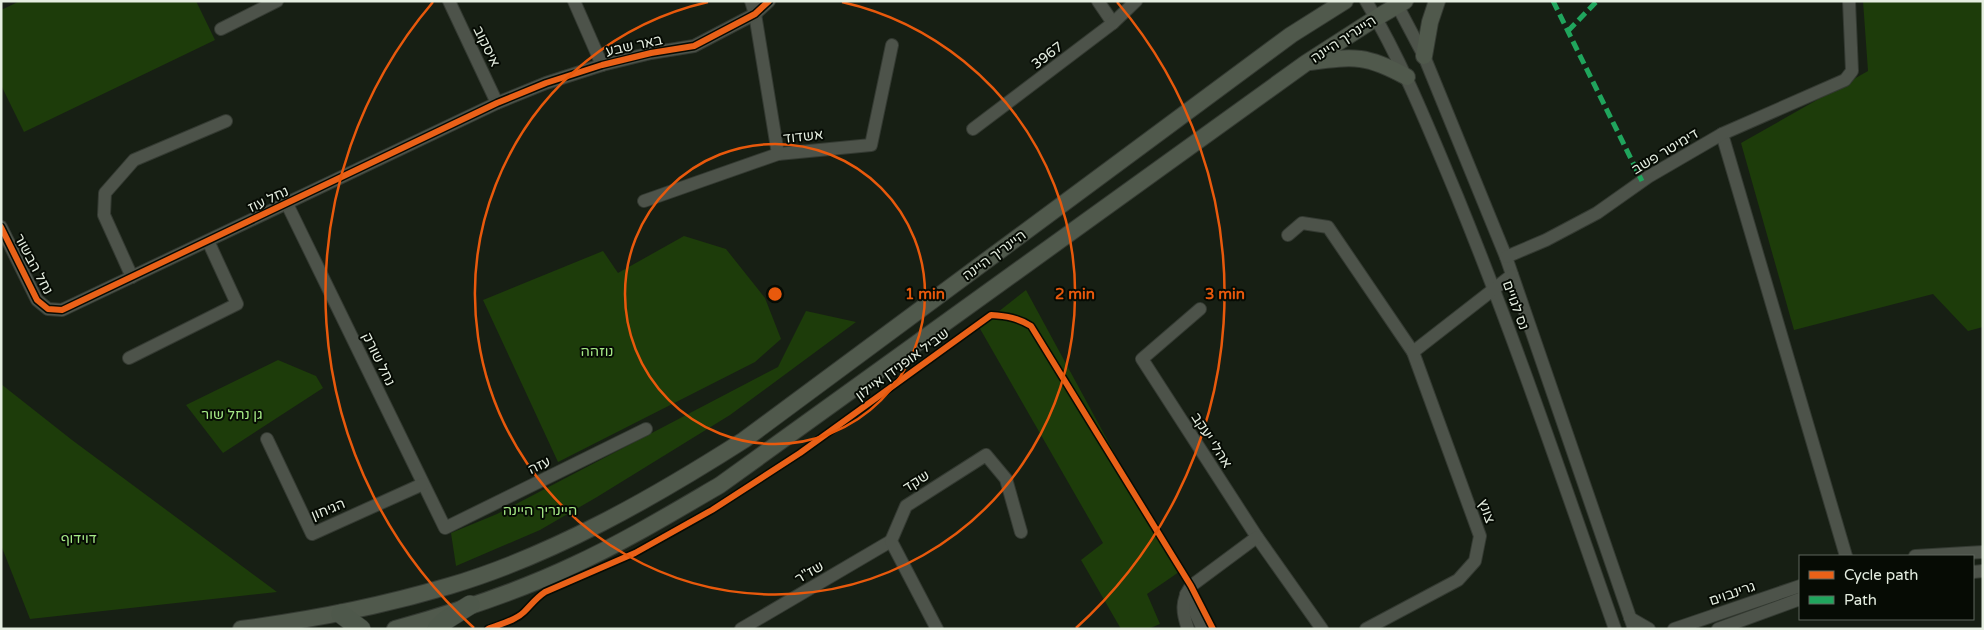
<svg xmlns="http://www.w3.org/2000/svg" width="1984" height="630" font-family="'Varela Round',Heebo,sans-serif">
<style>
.green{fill:#1d3c0a}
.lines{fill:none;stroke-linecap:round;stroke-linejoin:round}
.minor-casing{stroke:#343a32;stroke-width:14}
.major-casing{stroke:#343a32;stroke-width:18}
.highway-casing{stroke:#343a32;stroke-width:20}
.minor{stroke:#4d534a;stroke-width:12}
.major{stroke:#50594c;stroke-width:16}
.highway{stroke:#4e584b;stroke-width:19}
.quiet{stroke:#20a55d;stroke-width:5;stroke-dasharray:10 5;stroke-linecap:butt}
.cycleway-casing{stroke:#060b04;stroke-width:9}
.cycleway{stroke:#ea6118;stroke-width:6}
.ring{fill:none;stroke:#e8590c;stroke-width:2.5}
.labels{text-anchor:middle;stroke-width:4;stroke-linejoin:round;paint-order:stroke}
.street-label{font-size:14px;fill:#e5eee1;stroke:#060b04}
.park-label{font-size:14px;fill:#a6ea86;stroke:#060b04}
.centre{fill:#e8590c;stroke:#060b04;stroke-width:2.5}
.ring-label{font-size:15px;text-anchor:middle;font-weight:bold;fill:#e8590c;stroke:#060b04;stroke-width:4;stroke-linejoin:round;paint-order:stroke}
</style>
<rect width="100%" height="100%" fill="#171f14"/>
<g class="green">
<polygon points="20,1 196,1 215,40 24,132 1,85 1,10"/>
<polygon points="1863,1 1983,1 1983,327 1968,331 1933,294 1794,330 1741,143 1868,71"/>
<polygon points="684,236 726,249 765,298 781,339 755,362 558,462 483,300 603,251 618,273"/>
<polygon points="1026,290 1179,572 1147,594 1160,624 1148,629 1121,629 1081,560 1103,543 979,327"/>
<polygon points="806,311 856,322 730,415 597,497 540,530 456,566 451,533 497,514 778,367"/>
<polygon points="278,360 316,376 323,388 223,453 186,405"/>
<polygon points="1,384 72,440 277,592 30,619 1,545"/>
</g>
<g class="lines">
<g class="minor-casing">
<g id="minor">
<polyline points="449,1 497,103"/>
<polyline points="574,1 602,65"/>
<polyline points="751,1 755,14 778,154"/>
<polyline points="1098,1 1113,23"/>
<path d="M1366,1C1403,63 1429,129 1457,196C1515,338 1564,484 1615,629"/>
<polyline points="1395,1 1424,56 1506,257 1634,629"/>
<polyline points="221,29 277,1"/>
<polyline points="973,129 1113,23 1136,1"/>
<polyline points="1722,134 1846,556"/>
<polyline points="644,201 778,154 871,145 892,45"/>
<polyline points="287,204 445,528 646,429"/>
<polyline points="1,227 37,300 48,309 62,310 497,103 546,83 602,65 651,53 694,46 755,14 769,1"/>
<polyline points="1288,235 1302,223 1328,227 1413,352"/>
<polyline points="1506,257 1546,240 1597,213 1648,177 1722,134 1845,80 1852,71 1849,1"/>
<polyline points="132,277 104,215 105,193 134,160 226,121"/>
<polyline points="1200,309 1142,359 1257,537 1322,629"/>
<polyline points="129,358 237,304 208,241"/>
<polyline points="267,439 312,534 423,484"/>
<polyline points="1915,556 1983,552"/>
<polyline points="1973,572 1983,571"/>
<polyline points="1186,594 1203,629"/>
<polyline points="1630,618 1649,629"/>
<polyline points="741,629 891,541"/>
<polyline points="937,629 891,541 906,506 986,455 1006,479 1021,532"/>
<path d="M1188,629C1182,612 1181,601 1191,586L1257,537"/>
<polyline points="1366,629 1458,580 1475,561 1480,536 1413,352 1512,275"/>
<polyline points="1674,629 1800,586"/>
<polyline points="1718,629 1800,599"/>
</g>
</g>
<g class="major-casing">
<g id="major">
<polyline points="1424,56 1430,22 1437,1"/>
<path d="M1310,62C1355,56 1367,55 1407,77"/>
<path d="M241,629C311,620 381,606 449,586C553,555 653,498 744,440L1291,35L1345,1"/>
<path d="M395,629C456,612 517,592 574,565C624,542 672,513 720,485L1306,63L1376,18L1405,1"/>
</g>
</g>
<g class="highway-casing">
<g id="highway">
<polyline points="341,614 361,629"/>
<polyline points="437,629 446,620 470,605"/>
</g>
</g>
<use href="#minor" class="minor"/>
<use href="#major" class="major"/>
<use href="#highway" class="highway"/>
<g class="quiet">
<polyline points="1553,1 1642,181"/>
<polyline points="1568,31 1597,1"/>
</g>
<g class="cycleway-casing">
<g id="cycleway">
<polyline points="1,227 37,300 48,309 62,310 497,103 546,83 602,65 651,53 694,46 755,14 769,1"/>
<path d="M488,629C500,624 515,621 524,612C532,604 536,598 545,592L635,553L712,510L800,453L991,315C1007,316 1018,318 1031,326L1191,586L1213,629"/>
</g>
</g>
<use href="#cycleway" class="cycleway"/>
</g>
<g class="ring">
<circle cx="775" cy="294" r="150"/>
<path d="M842 2A300 300 0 1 1 708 2"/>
<path d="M474 628A450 450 0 0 1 433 2M1117 2A450 450 0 0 1 1076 628"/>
</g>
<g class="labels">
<g class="street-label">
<text transform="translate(1343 39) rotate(-33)" y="5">היינריך היינה</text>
<text transform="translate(634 45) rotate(-12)" y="5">באר שבע</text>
<text transform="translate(487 46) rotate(64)" y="5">איסקוב</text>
<text transform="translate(1047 55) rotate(-37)" y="5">3967</text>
<text transform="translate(803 136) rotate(-6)" y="5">אשדוד</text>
<text transform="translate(1665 151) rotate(-31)" y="5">דימיטר פשב</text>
<text transform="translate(268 199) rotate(-25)" y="5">נחל עוז</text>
<text transform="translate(994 255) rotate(-36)" y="5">היינריך היינה</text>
<text transform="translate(34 264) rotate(62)" y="5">נחל הבשור</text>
<text transform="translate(1516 305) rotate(70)" y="5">נס לגויים</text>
<text transform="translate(379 359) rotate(64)" y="5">נחל שורק</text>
<text transform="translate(902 364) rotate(-36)" y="5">שביל אופנידן איילון</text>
<text transform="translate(1212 440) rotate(57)" y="5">אהלי יעקב</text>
<text transform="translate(539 465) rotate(-26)" y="5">עזה</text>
<text transform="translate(916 481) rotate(-32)" y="5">שקד</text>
<text transform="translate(328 509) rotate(-22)" y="5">הגיחון</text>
<text transform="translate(1487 511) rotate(70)" y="5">צונץ</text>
<text transform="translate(809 572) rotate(-30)" y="5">שז"ר</text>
<text transform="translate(1732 593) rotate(-19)" y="5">גרינבוים</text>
</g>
<g class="park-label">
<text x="597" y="356">נוזהה</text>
<text x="232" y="419">גן נחל שור</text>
<text x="540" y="515">היינריך היינה</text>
<text x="79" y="543">דוידוף</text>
</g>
</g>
<circle cx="775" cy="294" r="8" class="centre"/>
<g class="ring-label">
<text x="925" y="299">1 min</text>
<text x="1075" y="299">2 min</text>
<text x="1225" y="299">3 min</text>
</g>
<rect width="1984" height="630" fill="none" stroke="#e5eee1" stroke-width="5"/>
<rect x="1799" y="555" width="175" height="65" fill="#060b04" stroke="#5f665c"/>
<rect x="1809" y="571" width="25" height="8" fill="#ea6118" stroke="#5f665c"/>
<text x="1844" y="580" font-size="15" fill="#e5eee1">Cycle path</text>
<rect x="1809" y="596" width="25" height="8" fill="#20a55d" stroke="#5f665c"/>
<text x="1844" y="605" font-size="15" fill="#e5eee1">Path</text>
</svg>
